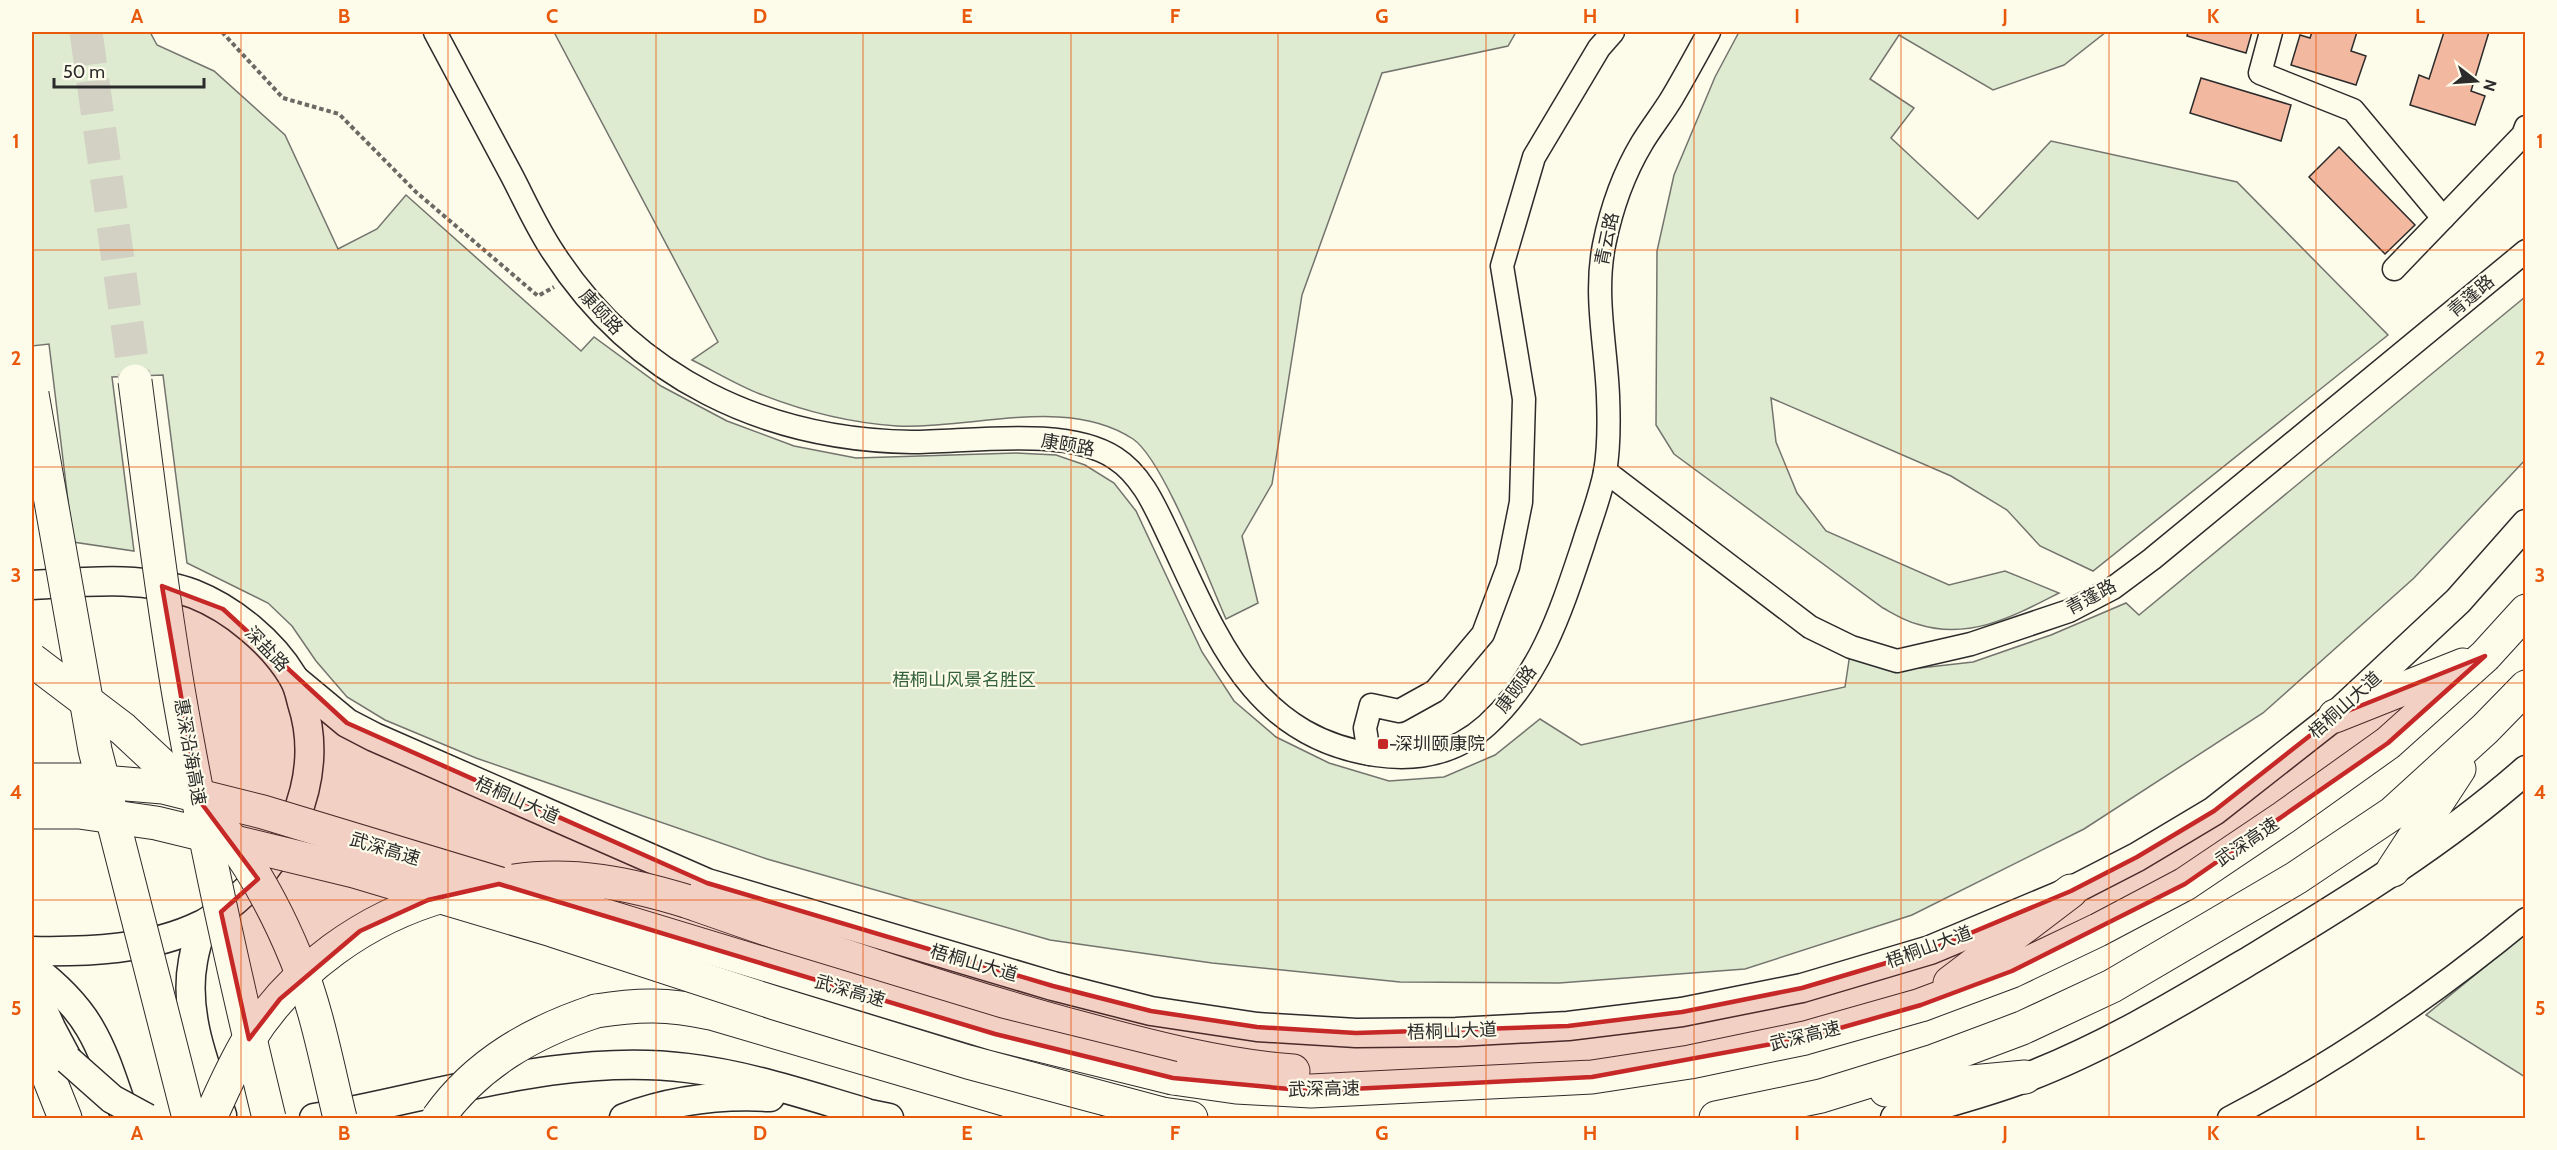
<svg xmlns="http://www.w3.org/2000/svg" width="2557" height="1150" font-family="Cabin,'Noto Sans SC',sans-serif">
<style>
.green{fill:#deebd1;stroke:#74746e;stroke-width:1.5}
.building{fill:#f2b8a0;stroke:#2b2b2b;stroke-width:1.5}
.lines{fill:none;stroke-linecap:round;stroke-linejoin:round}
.highway-tunnel{stroke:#d3d1c4;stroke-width:33;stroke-dasharray:33 16;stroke-linecap:butt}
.minor-casing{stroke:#2b2b2b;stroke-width:25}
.major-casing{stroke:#2b2b2b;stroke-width:31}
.highway-casing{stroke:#2b2b2b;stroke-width:35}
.path{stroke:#6a6964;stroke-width:4;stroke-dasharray:4.5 3;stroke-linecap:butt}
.minor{stroke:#fdfbea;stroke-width:22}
.major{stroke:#fdfbea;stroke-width:28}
.highway{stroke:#fdfbea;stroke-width:33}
.major-bridge-casing{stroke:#2b2b2b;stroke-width:31;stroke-linecap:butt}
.highway-bridge-casing{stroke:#2b2b2b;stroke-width:35;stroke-linecap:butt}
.major-bridge{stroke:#fdfbea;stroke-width:28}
.highway-bridge{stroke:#fdfbea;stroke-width:33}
.marked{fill:#c62828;fill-opacity:0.2;stroke:#c62828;stroke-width:4.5;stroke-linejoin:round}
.grid{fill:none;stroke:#e8590c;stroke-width:1.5;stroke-opacity:0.55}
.poi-dot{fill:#c62828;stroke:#fdfbea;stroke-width:2}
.labels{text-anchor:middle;stroke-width:4.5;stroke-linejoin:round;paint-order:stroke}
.street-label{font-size:18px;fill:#2b2b2b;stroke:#fdfbea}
.park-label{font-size:18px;fill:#34623c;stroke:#fdfbea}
.poi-label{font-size:18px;fill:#2b2b2b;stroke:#fdfbea;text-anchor:start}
.neatline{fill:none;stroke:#e8590c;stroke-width:2}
.grid-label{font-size:20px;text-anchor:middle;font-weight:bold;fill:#e8590c}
</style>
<rect width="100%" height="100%" fill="#fdfbea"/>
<g class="green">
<polygon points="32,32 150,32 157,45 214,71 285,135 338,249 377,229 406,195 581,351 594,337 661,386 727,421 794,446 856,458 1016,453 1056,455 1085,465 1114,483 1136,511 1202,652 1234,701 1276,737 1329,763 1389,781 1444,777 1495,755 1540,719 1581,745 1845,687 1851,647 1920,668 1973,662 2051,635 2126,603 2139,615 2525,297 2526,459 2414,578 2263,713 2084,829 1912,915 1745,969 1559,983 1400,982 1212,963 1050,940 767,859 476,758 385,720 347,697 316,661 292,626 268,603 187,563 163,375 112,377 134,551 73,542 49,344 32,346"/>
<path d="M554,32H1516L1508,46L1382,73L1302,295L1272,484L1242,536L1258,603L1226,619C1209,581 1163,459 1133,439C1067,395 971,430 897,426C851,423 803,411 760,394C737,385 714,371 692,360L718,342Z"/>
<path d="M1739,32H2106L2064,65L1993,90L1899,35L1870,79L1914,108L1891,138L1978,219L2051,141L2237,182L2388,335L2093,571L2040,546L2007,510L1951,476L1771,398L1776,442L1797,493L1826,531L1949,585L2005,571L2059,593C2014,616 1969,641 1917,624C1905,621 1894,614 1883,608L1674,454L1656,425L1657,251L1674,175L1715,77Z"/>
<polygon points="2525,934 2525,1077 2426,1015"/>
</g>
<g class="building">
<polygon points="2188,32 2252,32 2246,53 2187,36"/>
<polygon points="2312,32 2357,32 2351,51 2366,56 2356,85 2291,65 2300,35 2310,38"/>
<polygon points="2444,32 2489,32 2471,91 2485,96 2475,125 2410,105 2419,75 2429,79"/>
<polygon points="2201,78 2291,105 2281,141 2190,113"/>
<polygon points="2339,147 2415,225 2385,254 2309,177"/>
</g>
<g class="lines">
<polyline class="highway-tunnel" points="86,32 135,381"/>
<g class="minor-casing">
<g id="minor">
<path d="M435,32C461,80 486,128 512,176C525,201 537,228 553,252C634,378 765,440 912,442C969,442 1067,426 1115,458C1143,476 1156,509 1170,538C1217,637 1252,737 1376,755C1418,761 1455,754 1487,725C1540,677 1561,611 1583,545C1590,522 1600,497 1605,472C1609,449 1609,420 1608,396C1606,345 1594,296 1604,245C1611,210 1624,173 1642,143C1651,128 1663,113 1672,98C1685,76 1697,54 1709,32"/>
<polyline points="2271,32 2260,73 2353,110 2443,218"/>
<polyline points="2394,269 2523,135 2526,127"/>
<polyline points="1605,471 1810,627 1851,647 1897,661 1971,644 2069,611 2113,588 2152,559 2526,251"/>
<polyline points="1369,754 1365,728 1371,705 1399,711 1435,691 1483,634 1508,567 1521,502 1524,399 1502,266 1534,157 1599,48 1613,32"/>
<path d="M2229,1118C2335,1063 2434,995 2526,919"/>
</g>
</g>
<g class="major-casing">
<g id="major">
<path d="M32,585C84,582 143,575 194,594C232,609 272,642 293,677C298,685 300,695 302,703C327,780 285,865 223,910C216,915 209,922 201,925C150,950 87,952 32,951"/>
<polyline points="294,679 347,723 374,737 707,883 1053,986 1151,1011 1257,1027 1356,1033 1456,1032 1568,1026 1682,1012 1802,988 1930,950 2071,891 2137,857 2214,811 2335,716 2458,601 2526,524"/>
<path d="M203,925C199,936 195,949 193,961C183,1013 205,1066 222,1115"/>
<path d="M32,967C93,1013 101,1046 125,1116"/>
<polyline points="32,985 51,1028 68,1060"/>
<polyline points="845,1109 889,1118"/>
<path d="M314,1118C435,1097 564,1052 687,1068C748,1075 806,1095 864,1112"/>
<path d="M624,1118C672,1100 718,1094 770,1097"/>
<path d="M1895,1118C1938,1105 1983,1094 2025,1078C2106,1047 2180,1002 2254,958C2348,901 2443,843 2526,770"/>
</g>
</g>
<g class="highway-casing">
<g id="highway">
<polyline points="2335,716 2463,665"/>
<polyline points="2393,870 2459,769"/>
<path d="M686,901C818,947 949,993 1084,1029C1151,1047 1224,1066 1293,1071"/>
<polyline points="1950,983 2071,891"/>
<path d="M596,1011C640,1004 667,1004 711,1013L1014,1102L1084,1118"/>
<polyline points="32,1035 65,1118"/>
<polyline points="1173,1078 1236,1087 1311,1091 1592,1077 1690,1062 1805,1038 1921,1005 2012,971 2098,930 2185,884 2283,818 2388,743 2485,656 2526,611"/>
<polyline points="1886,1090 2025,1077"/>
<polyline points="1162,1114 1191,1118"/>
<polyline points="1716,1118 1821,1096 1934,1061 2022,1028 2112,986 2296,878 2393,813 2485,729 2526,687"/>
</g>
</g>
<polyline class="path" points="222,32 283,98 339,114 416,192 538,296 554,287"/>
<use href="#minor" class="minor"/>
<use href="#major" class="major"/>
<use href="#highway" class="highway"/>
<g class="major-bridge-casing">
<polyline id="major-bridge" points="68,1060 112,1099 147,1118"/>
</g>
<g class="highway-bridge-casing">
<g id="highway-bridge">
<path d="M135,381C151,502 165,624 188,745C211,871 239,995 269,1118"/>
<polyline points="32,394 95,750 189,1118"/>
<polyline points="32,660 123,729 195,796"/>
<polyline points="32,780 78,780 163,787 263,812 995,1034 1173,1078"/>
<polyline points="32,812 79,812 156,823 354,871 552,930 775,1003 968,1062 1162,1114"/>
<path d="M226,833C255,871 278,914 296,958C317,1009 327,1065 340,1118"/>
<path d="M514,881C573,872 630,884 686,901"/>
<path d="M210,1118C222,1092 233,1066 248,1041C292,970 366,917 446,895"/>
<path d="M438,1118C477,1063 533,1032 596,1011"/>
</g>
</g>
<use href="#major-bridge" class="major-bridge"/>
<use href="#highway-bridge" class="highway-bridge"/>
</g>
<path class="marked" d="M162,586L223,609L347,723L707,883L1053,986L1151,1011L1257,1027L1356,1033L1568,1026L1682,1012L1802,988L1930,950L2071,891L2137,857L2214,811L2335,716L2485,656L2388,743L2185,884L2012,971L1921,1005L1805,1038L1592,1077L1311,1091L1173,1078L995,1034L499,884L428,900L360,931L280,999L249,1039L221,912L258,879L199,800Z"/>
<path class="grid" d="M241,32V1118M448,32V1118M656,32V1118M863,32V1118M1071,32V1118M1278,32V1118M1486,32V1118M1694,32V1118M1901,32V1118M2109,32V1118M2316,32V1118M32,250H2526M32,467H2526M32,683H2526M32,900H2526"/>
<rect class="poi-dot" x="1377" y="738" width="12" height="12" rx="3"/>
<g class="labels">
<g class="street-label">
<text transform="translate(1607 239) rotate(-78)" y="6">青云路</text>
<text transform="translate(2471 296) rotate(-40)" y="6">青蓬路</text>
<text transform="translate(601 312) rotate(47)" y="6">康颐路</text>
<text transform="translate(1068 445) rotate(10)" y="6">康颐路</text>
<text transform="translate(2091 597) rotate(-28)" y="6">青蓬路</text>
<text transform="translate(267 649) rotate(46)" y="6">深盐路</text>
<text transform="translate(1516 689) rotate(-53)" y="6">康颐路</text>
<text transform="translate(2345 705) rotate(-42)" y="6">梧桐山大道</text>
<text transform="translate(190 752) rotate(80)" y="6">惠深沿海高速</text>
<text transform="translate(517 800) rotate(24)" y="6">梧桐山大道</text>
<text transform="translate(2247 842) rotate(-34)" y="6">武深高速</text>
<text transform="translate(385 849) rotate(17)" y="6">武深高速</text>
<text transform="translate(1929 947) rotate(-20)" y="6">梧桐山大道</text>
<text transform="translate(974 963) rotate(16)" y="6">梧桐山大道</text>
<text transform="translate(850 991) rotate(16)" y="6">武深高速</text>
<text transform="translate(1452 1031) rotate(-2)" y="6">梧桐山大道</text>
<text transform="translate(1805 1036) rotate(-14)" y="6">武深高速</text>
<text transform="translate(1324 1089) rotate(-1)" y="6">武深高速</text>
</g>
<g class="park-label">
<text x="964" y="686">梧桐山风景名胜区</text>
</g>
<g class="poi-label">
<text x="1395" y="750">深圳颐康院</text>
</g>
</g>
<rect width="2557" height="1150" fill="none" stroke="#fdfbea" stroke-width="66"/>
<g transform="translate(2476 81) rotate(107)" stroke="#fdfbea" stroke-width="4.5" paint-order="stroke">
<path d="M0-4.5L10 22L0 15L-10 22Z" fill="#2b2b2b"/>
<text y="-9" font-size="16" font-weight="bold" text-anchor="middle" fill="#2b2b2b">N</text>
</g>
<path d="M54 78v9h150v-9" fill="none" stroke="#2b2b2b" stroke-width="3"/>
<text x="63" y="78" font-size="18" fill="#2b2b2b" stroke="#fdfbea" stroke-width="4.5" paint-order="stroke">50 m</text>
<rect x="33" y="33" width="2491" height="1084" class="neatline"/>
<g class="grid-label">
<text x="137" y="23">A</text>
<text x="344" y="23">B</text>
<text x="552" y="23">C</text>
<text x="760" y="23">D</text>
<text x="967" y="23">E</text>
<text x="1175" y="23">F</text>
<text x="1382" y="23">G</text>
<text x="1590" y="23">H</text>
<text x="1797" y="23">I</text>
<text x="2005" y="23">J</text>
<text x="2213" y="23">K</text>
<text x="2420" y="23">L</text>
<text x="16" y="148">1</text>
<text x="2540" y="148">1</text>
<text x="16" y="365">2</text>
<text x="2540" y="365">2</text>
<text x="16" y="582">3</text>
<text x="2540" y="582">3</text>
<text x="16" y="799">4</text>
<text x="2540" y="799">4</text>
<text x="16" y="1015">5</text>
<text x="2540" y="1015">5</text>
<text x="137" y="1140">A</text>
<text x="344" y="1140">B</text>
<text x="552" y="1140">C</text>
<text x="760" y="1140">D</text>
<text x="967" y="1140">E</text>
<text x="1175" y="1140">F</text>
<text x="1382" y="1140">G</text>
<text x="1590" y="1140">H</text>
<text x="1797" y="1140">I</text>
<text x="2005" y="1140">J</text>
<text x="2213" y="1140">K</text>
<text x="2420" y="1140">L</text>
</g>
</svg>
